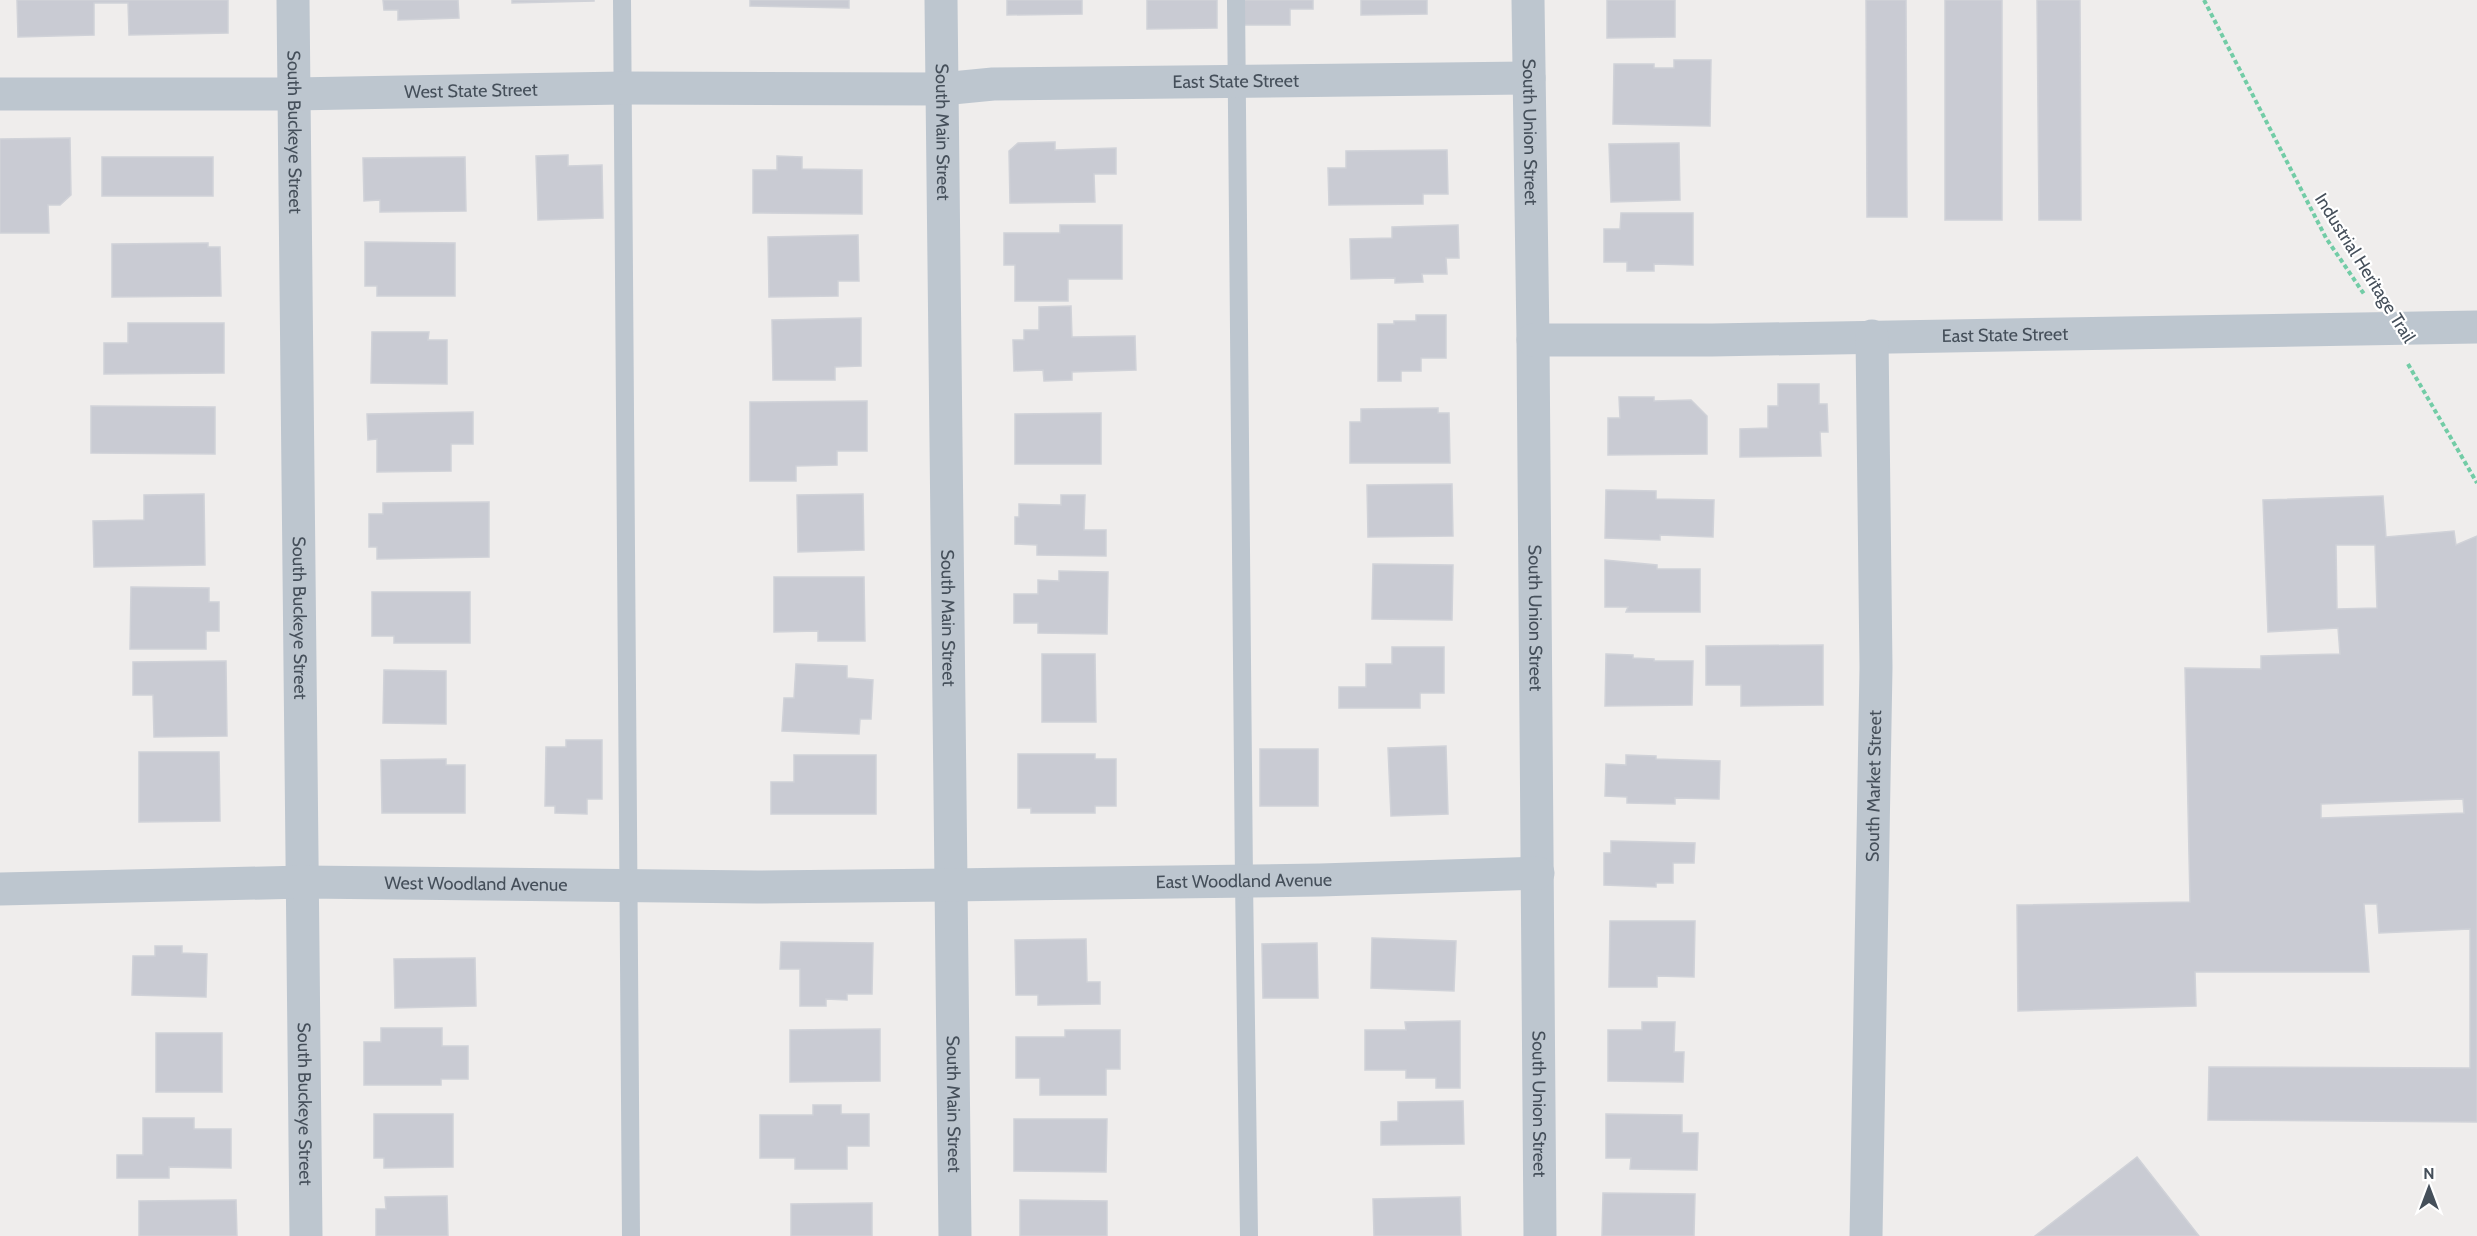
<svg xmlns="http://www.w3.org/2000/svg" width="2477" height="1236" font-family="Cabin,sans-serif">
<style>
.building{fill:#c9cbd3;stroke:#d0d2d8;stroke-width:1.5;fill-rule:evenodd}
.lines{fill:none;stroke-linecap:round;stroke-linejoin:round}
.path{stroke:#72cca6;stroke-width:4;stroke-dasharray:4.5 3;stroke-linecap:butt}
.lane{stroke:#bdc6cf;stroke-width:18}
.street{stroke:#bdc6cf;stroke-width:33}
.labels{text-anchor:middle;stroke-width:4.5;stroke-linejoin:round;paint-order:stroke}
.street-label{font-size:18px;fill:#454f5a;stroke:#fff}
</style>
<rect width="100%" height="100%" fill="#efedec"/>
<g class="building">
<polygon points="17,0 228,0 228,33 129,35 128,3 94,3 94,35 18,37"/>
<polygon points="383,0 458,0 459,18 398,20 398,10 384,10"/>
<polygon points="512,0 594,0 594,1 512,3"/>
<polygon points="750,0 849,0 849,8 750,6"/>
<polygon points="1007,0 1082,0 1082,14 1007,15"/>
<polygon points="1147,0 1217,0 1217,28 1147,29"/>
<polygon points="1244,0 1313,0 1313,9 1290,9 1290,25 1244,25"/>
<polygon points="1361,0 1427,0 1427,14 1361,15"/>
<polygon points="1607,0 1675,0 1675,37 1607,38"/>
<polygon points="1866,0 1906,0 1907,217 1867,217"/>
<rect x="1945" y="0" width="57" height="220"/>
<polygon points="2037,0 2080,0 2081,220 2039,220"/>
<polygon points="1674,60 1711,60 1710,126 1613,124 1614,64 1654,64 1654,68 1674,68"/>
<polygon points="70,138 71,195 60,205 48,205 49,233 0,233 0,139"/>
<polygon points="1055,142 1055,150 1116,148 1116,174 1094,174 1095,202 1010,203 1009,151 1018,143"/>
<polygon points="1679,143 1680,200 1611,202 1609,144"/>
<polygon points="1447,150 1448,194 1423,194 1423,204 1329,205 1328,168 1346,168 1346,151"/>
<polygon points="568,155 568,166 602,165 603,218 538,220 536,156"/>
<polygon points="777,156 802,157 802,169 862,170 862,214 753,213 753,170 777,170"/>
<rect x="102" y="157" width="111" height="39"/>
<polygon points="465,157 466,211 380,212 380,200 364,201 363,158"/>
<polygon points="1621,213 1693,213 1693,265 1654,264 1654,271 1627,271 1627,262 1604,262 1604,229 1620,229"/>
<polygon points="1060,225 1122,225 1122,279 1068,279 1068,301 1015,301 1015,265 1004,265 1004,233 1060,233"/>
<polygon points="1458,225 1459,258 1446,258 1447,274 1422,274 1423,282 1395,283 1395,278 1351,279 1350,239 1392,238 1392,227"/>
<polygon points="858,235 859,281 838,281 838,296 769,297 768,237"/>
<polygon points="365,242 455,243 455,296 377,296 377,286 365,286"/>
<polygon points="208,243 208,247 220,247 221,296 112,297 112,244"/>
<polygon points="1071,306 1072,337 1135,336 1136,370 1072,372 1072,380 1044,381 1043,370 1014,371 1013,340 1024,340 1024,330 1039,330 1039,307"/>
<polygon points="1416,315 1446,315 1446,358 1421,358 1421,371 1401,371 1401,381 1378,381 1378,324 1394,324 1394,321 1416,321"/>
<polygon points="861,318 861,366 835,367 835,380 773,380 772,320"/>
<polygon points="128,323 224,323 224,373 104,374 104,343 128,343"/>
<polygon points="372,332 429,332 428,340 447,340 447,384 371,383"/>
<polygon points="1778,384 1819,384 1819,404 1827,404 1828,432 1820,432 1821,456 1740,457 1740,429 1768,428 1768,406 1778,406"/>
<polygon points="1619,397 1654,397 1654,401 1691,400 1707,416 1707,454 1608,455 1608,418 1620,418"/>
<polygon points="867,401 867,451 837,451 837,465 796,466 796,481 750,481 750,402"/>
<polygon points="91,406 215,407 215,454 91,453"/>
<polygon points="1438,408 1438,413 1449,413 1450,463 1350,463 1350,422 1361,422 1361,409"/>
<polygon points="473,412 473,444 451,444 451,471 377,472 377,439 368,440 367,414"/>
<polygon points="1101,413 1101,464 1015,464 1015,414"/>
<polygon points="1452,484 1453,536 1368,537 1367,485"/>
<polygon points="1606,490 1656,491 1656,499 1714,500 1713,537 1660,535 1660,540 1605,538"/>
<polygon points="204,494 205,565 94,567 93,521 144,520 144,495"/>
<polygon points="863,494 864,550 798,552 797,495"/>
<polygon points="1061,495 1085,495 1084,530 1106,530 1106,556 1037,555 1037,545 1015,544 1015,517 1019,517 1019,504 1061,505"/>
<path d="M2383,496L2386,537L2454,531L2456,545L2477,536V1122L2208,1120L2209,1067L2470,1068V929L2379,933L2377,904H2364L2369,972H2195L2196,1006L2018,1011L2017,905L2190,902L2185,668L2261,669V656L2340,654L2338,628L2268,632L2263,500ZM2336,545H2375L2377,608L2337,609ZM2463,799L2464,813L2321,818V804Z"/>
<polygon points="489,502 489,557 377,559 377,547 369,547 369,514 383,514 383,503"/>
<polygon points="1605,560 1657,565 1657,569 1700,569 1700,612 1626,612 1628,607 1605,607"/>
<polygon points="1373,564 1453,565 1452,620 1372,619"/>
<polygon points="1059,571 1108,572 1107,634 1038,633 1038,623 1014,623 1014,594 1038,594 1038,580 1059,581"/>
<polygon points="774,577 864,577 865,641 818,641 818,631 774,632"/>
<polygon points="131,587 209,588 209,602 219,602 219,631 206,631 206,649 130,649"/>
<polygon points="372,592 470,592 470,643 394,643 394,636 372,636"/>
<polygon points="1823,645 1823,705 1741,706 1741,685 1706,685 1706,646"/>
<polygon points="1392,647 1444,647 1444,693 1420,693 1420,708 1339,708 1339,687 1366,687 1366,664 1392,664"/>
<polygon points="1042,654 1095,654 1096,722 1042,722"/>
<polygon points="1606,654 1633,655 1633,658 1654,659 1654,661 1693,661 1692,705 1605,706"/>
<polygon points="226,661 227,736 154,737 153,695 133,695 133,662"/>
<polygon points="796,664 847,666 847,678 873,680 871,719 860,719 859,734 782,731 784,698 794,698"/>
<polygon points="384,670 446,671 446,724 383,723"/>
<polygon points="566,740 602,740 602,799 587,799 587,814 555,813 555,806 545,806 546,747 566,747"/>
<polygon points="1446,746 1448,814 1391,816 1388,748"/>
<rect x="1260" y="749" width="58" height="57"/>
<polygon points="139,752 219,752 220,821 139,822"/>
<polygon points="1018,754 1095,754 1095,759 1116,759 1116,806 1095,806 1095,813 1031,813 1031,808 1018,808"/>
<polygon points="794,755 876,755 876,814 771,814 771,782 794,782"/>
<polygon points="1626,755 1656,756 1656,759 1720,761 1719,799 1675,798 1675,804 1627,803 1627,797 1605,796 1606,764 1626,765"/>
<polygon points="446,759 446,765 465,765 465,813 382,813 381,760"/>
<polygon points="1611,841 1695,843 1694,863 1673,863 1673,883 1656,883 1656,887 1604,885 1604,853 1611,853"/>
<polygon points="1610,921 1695,921 1694,977 1657,976 1657,987 1609,987"/>
<polygon points="1372,938 1456,941 1454,991 1371,988"/>
<polygon points="1086,939 1087,982 1100,982 1100,1004 1038,1005 1038,995 1016,995 1015,940"/>
<polygon points="781,942 873,943 872,994 847,994 847,1000 826,999 826,1006 800,1006 800,969 780,969"/>
<polygon points="1317,943 1318,998 1263,998 1262,944"/>
<polygon points="155,946 182,946 182,953 207,954 206,997 132,995 133,956 155,956"/>
<polygon points="475,958 476,1006 395,1008 394,959"/>
<polygon points="1460,1021 1460,1088 1436,1088 1436,1078 1406,1078 1406,1070 1365,1070 1365,1030 1406,1030 1405,1022"/>
<polygon points="1642,1022 1675,1022 1674,1052 1684,1052 1683,1082 1608,1081 1608,1030 1642,1030"/>
<polygon points="381,1028 442,1028 442,1046 468,1046 468,1079 441,1079 441,1085 364,1085 364,1042 381,1042"/>
<polygon points="880,1029 880,1081 790,1082 790,1030"/>
<polygon points="1065,1030 1120,1030 1120,1069 1106,1069 1106,1095 1040,1095 1040,1078 1016,1078 1016,1037 1065,1037"/>
<rect x="156" y="1033" width="66" height="59"/>
<polygon points="1463,1101 1464,1144 1381,1145 1381,1122 1398,1121 1398,1102"/>
<polygon points="813,1105 841,1105 841,1114 869,1114 869,1146 847,1146 847,1169 795,1169 795,1158 760,1158 760,1115 813,1115"/>
<polygon points="374,1114 453,1114 453,1167 384,1168 384,1158 374,1158"/>
<polygon points="1606,1114 1682,1115 1682,1133 1698,1133 1697,1170 1630,1169 1631,1158 1606,1158"/>
<polygon points="143,1118 194,1118 194,1129 231,1129 231,1168 169,1167 169,1178 117,1178 117,1155 143,1155"/>
<polygon points="1014,1119 1107,1119 1106,1172 1014,1171"/>
<polygon points="2137,1157 2199,1236 2035,1236"/>
<polygon points="1603,1193 1695,1194 1694,1236 1602,1236"/>
<polygon points="447,1196 448,1236 376,1236 376,1209 386,1209 385,1197"/>
<polygon points="1460,1197 1461,1236 1374,1236 1373,1199"/>
<polygon points="236,1200 237,1236 139,1236 139,1201"/>
<polygon points="1020,1200 1107,1201 1107,1236 1020,1236"/>
<polygon points="872,1203 872,1236 791,1236 791,1204"/>
</g>
<g class="lines">
<g class="path">
<polyline points="2204,0 2326,238 2364,294"/>
<polyline points="2408,364 2477,483"/>
</g>
<g class="lane">
<polyline points="622,0 631,1236"/>
<polyline points="1236,0 1244,881 1249,1236"/>
</g>
<g class="street">
<path id="s1" d="M293,0L306,1236"/>
<path id="s2" d="M941,0L955,1236"/>
<path id="s3" d="M1528,0L1533,340L1540,1236"/>
<path id="s4" d="M0,94H294L623,88L942,89L993,84L1529,78"/>
<path id="s5" d="M1533,340H1712L2477,327"/>
<path id="s6" d="M0,889L304,882L757,887L950,885L1320,880L1538,873"/>
<path id="s7" d="M1866,1236L1876,667L1872,336"/>
</g>
</g>
<g class="labels">
<g class="street-label">
<text dy="6" stroke="none"><textPath href="#s4" startOffset="1236">East State Street</textPath></text>
<text dy="6" stroke="none"><textPath href="#s4" startOffset="471">West State Street</textPath></text>
<text dy="6" stroke="none"><textPath href="#s1" startOffset="132">South Buckeye Street</textPath></text>
<text dy="6" stroke="none"><textPath href="#s2" startOffset="132">South Main Street</textPath></text>
<text dy="6" stroke="none"><textPath href="#s3" startOffset="132">South Union Street</textPath></text>
<text transform="translate(2365 268) rotate(58)" y="6">Industrial Heritage Trail</text>
<text dy="6" stroke="none"><textPath href="#s5" startOffset="472">East State Street</textPath></text>
<text dy="6" stroke="none"><textPath href="#s1" startOffset="618">South Buckeye Street</textPath></text>
<text dy="6" stroke="none"><textPath href="#s2" startOffset="618">South Main Street</textPath></text>
<text dy="6" stroke="none"><textPath href="#s3" startOffset="618">South Union Street</textPath></text>
<text dy="6" stroke="none"><textPath href="#s7" startOffset="450">South Market Street</textPath></text>
<text dy="6" stroke="none"><textPath href="#s6" startOffset="1244">East Woodland Avenue</textPath></text>
<text dy="6" stroke="none"><textPath href="#s6" startOffset="476">West Woodland Avenue</textPath></text>
<text dy="6" stroke="none"><textPath href="#s1" startOffset="1104">South Buckeye Street</textPath></text>
<text dy="6" stroke="none"><textPath href="#s2" startOffset="1104">South Main Street</textPath></text>
<text dy="6" stroke="none"><textPath href="#s3" startOffset="1104">South Union Street</textPath></text>
</g>
</g>
<g transform="translate(2429 1188)" stroke="#ffffff" stroke-width="4.5" paint-order="stroke">
<path d="M0-4.5L10 22L0 15L-10 22Z" fill="#454f5a"/>
<text y="-9" font-size="16" font-weight="bold" text-anchor="middle" fill="#454f5a">N</text>
</g>
</svg>
